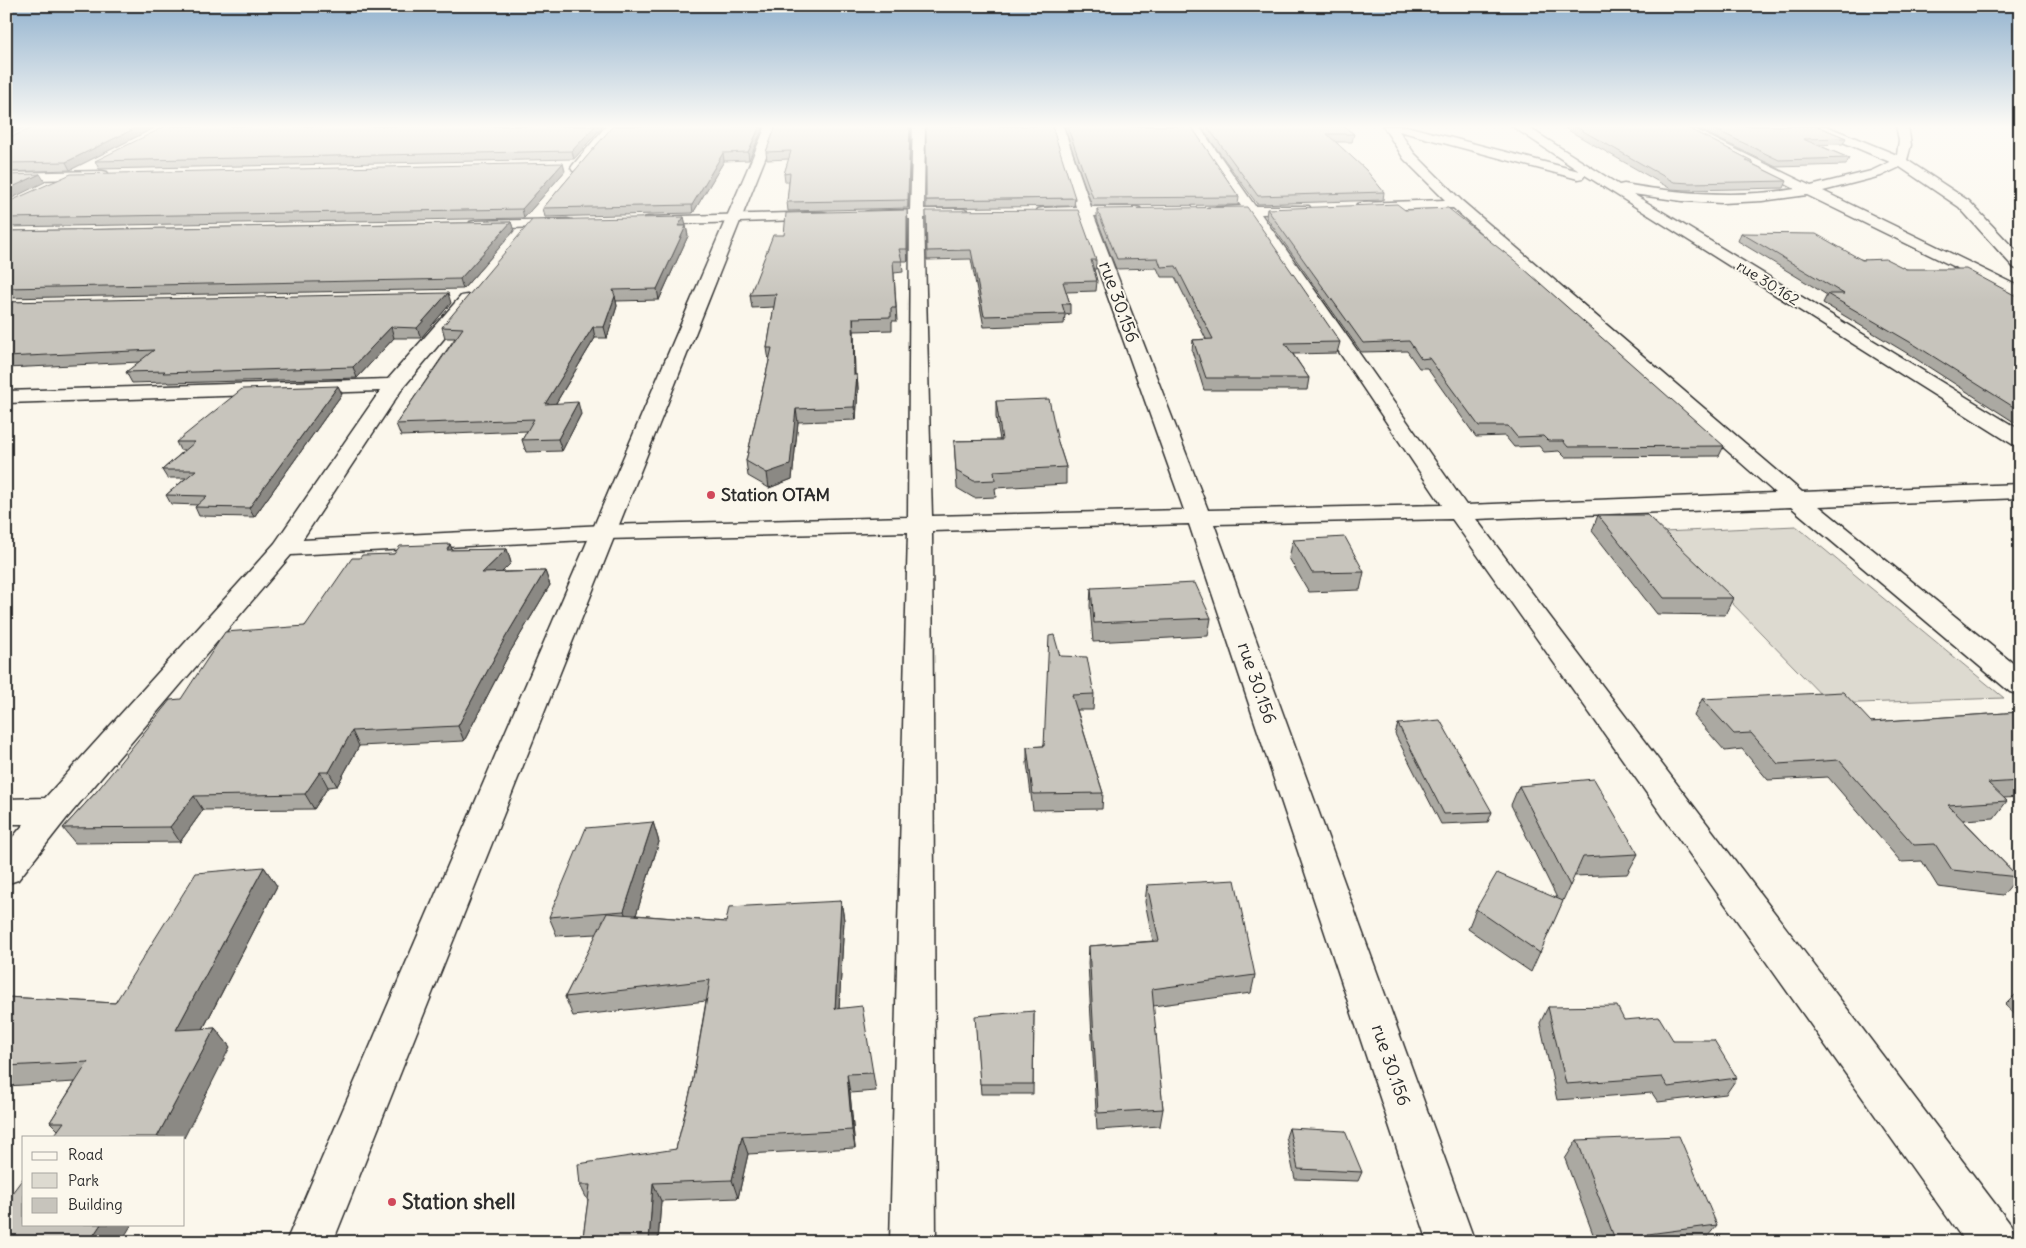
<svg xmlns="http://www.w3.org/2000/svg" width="2026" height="1248" font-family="Delius,sans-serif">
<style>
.green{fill:#dddad0;stroke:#84827e}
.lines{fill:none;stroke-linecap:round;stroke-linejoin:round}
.minor-casing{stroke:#2b2b2b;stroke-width:3}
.tertiary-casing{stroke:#2b2b2b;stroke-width:3}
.minor{fill:#fbf7ec;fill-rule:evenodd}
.tertiary{fill:#fbf7ec;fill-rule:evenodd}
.wall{fill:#aba9a2;stroke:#2b2b2b}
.shaded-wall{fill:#8b8984;stroke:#2b2b2b}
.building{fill:#c7c4bc;stroke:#2b2b2b}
.poi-dot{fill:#d1495b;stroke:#fbf7ec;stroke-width:2}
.labels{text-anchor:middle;stroke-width:4;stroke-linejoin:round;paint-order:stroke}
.far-street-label{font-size:15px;fill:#2b2b2b;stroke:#fbf7ec}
.street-label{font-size:18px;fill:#2b2b2b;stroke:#fbf7ec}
.poi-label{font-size:18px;font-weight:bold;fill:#2b2b2b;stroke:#fbf7ec;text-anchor:start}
.near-poi-label{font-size:21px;font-weight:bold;fill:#2b2b2b;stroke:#fbf7ec;text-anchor:start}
</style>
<rect width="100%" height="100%" fill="#fbf7ec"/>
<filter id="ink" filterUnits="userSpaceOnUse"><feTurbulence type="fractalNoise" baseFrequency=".02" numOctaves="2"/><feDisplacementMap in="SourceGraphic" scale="10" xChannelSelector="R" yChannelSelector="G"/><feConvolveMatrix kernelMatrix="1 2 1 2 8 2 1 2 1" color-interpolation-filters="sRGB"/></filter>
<g filter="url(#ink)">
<polygon class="green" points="1796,526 2004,698 1830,704 1663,532"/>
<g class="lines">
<g class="minor-casing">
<g id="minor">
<polygon points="606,126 618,126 583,171 573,171 571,168 573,165"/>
<path d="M913,126H925L924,209H962L967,210L969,213L967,216L962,217L924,218L932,516L1184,510L1079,216H1043L1038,215L1036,212L1038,209L1043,208L1076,207L1051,126H1063L1091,207H1135L1140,208L1142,211L1140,214L1135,215L1094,216L1208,510L1442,505L1247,215H1213L1208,214L1206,211L1208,208L1241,206L1187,126H1199L1255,206H1309L1311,209L1309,212L1304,213L1261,214L1466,505L1775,493L1453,208L1357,210L1355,207L1357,204L1362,203L1445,200L1404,159L1383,126H1406L1579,171L1512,126H1526L1619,185L1624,184C1681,194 1738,198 1795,189L1673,126H1688L1811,186L1871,171L1890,162L1812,129L1810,126H1826L1897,155L1899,140L1896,126H1908L1911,145L1907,160L1969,201L2020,255V270L2014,268L1959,207L1900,167L1881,176L1823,191L2020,287V299L1807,195L1762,201L1722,203L1682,201L1633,194L2020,430V445L2012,444L1585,175L1583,178L1578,179L1399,131L1414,153L1462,201L1802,492L2020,484V498L1819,506L2020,669V695L2010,692L1791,507L1476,519L2011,1225L2017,1242H1965L1452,519L1214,524L1475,1242H1428L1189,524L932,531L936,1242H890L908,532L605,539L291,555L66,819L18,880L6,884V845L24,824H6V799L45,798L275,543L380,391L6,403V391L388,379L461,296L467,295L473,296L476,300L402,389L302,540L605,525L908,517L910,219H870L865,218L863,215L865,212L870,211L910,210Z"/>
<polygon points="6,127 34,127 40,131 34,135 6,135"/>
<polygon points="102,171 107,172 109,175 107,178 6,181 6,173"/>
<polygon points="822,212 827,213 829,216 827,219 648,225 643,224 641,221 643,218 648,217"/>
<polygon points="567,219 572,220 574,223 572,226 475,229 470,228 468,225 470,222 475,221"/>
</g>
</g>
<g class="tertiary-casing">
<polygon id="tertiary" points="766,126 778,126 333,1242 286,1242"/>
</g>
<use href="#minor" class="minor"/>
<use href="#tertiary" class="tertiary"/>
</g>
<g class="wall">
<polygon points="38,126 158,126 70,170 6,172 6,139"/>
<polygon points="194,126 603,126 574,159 99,169 95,161"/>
<polygon points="613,126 764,126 749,160 724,161 693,213 545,217 543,208"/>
<polygon points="776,126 911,126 908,208 788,211 787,202 789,182 785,182 784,174 789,159 767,160 766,152"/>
<polygon points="1064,126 1191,126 1239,197 1238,205 1092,206"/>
<polygon points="1200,126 1343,126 1354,134 1352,142 1336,142 1384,192 1383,200 1257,204"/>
<polygon points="1561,126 1684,126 1752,161 1751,163 1787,181 1784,188 1687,190 1671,189"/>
<polygon points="1692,126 1817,126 1846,138 1843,144 1818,145 1849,158 1846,165 1776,167"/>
<polygon points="565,171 524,218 6,227 6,203"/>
<polygon points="1075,198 1074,206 926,208 926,200"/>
<polygon points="1097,209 1340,342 1337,353 1293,354 1309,378 1307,390 1204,390 1192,351 1193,340 1206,339 1175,277 1161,277 1157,268 1116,269 1097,219"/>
<polygon points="1267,209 1724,446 1719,456 1565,457 1559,451 1544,452 1539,446 1514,447 1505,436 1476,437 1427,368 1419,368 1407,351 1361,352 1266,217"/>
<polygon points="926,211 1096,260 1096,269 1094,269 1097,281 1096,291 1066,292 1070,304 1070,314 1065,315 1064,324 984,327 971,259 927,260"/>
<polygon points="684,217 688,236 659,300 616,301 617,306 607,338 595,338 556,403 581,414 562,451 526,452 522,440 527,431 401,436 396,424 455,338 445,338 442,327"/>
<polygon points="908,221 908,261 902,261 903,272 894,273 897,321 892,321 892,330 854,331 855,375 857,375 858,388 856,420 798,422 792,479 769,488 748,476 746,461 769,361 767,348 774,307 752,308 750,295 784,235"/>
<polygon points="511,222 514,231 463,289 6,298 6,231"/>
<polygon points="1741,233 1906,269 2020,298 2020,422 2014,422 1910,355 1823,303 1827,295 1738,241"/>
<polygon points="6,302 451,303 421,338 394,338 357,378 168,383 167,382 132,383 126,372 140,362 6,368"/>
<polygon points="338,386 342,394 254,517 199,516 195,507 198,505 171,504 166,495 186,478 167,478 162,470 185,450 180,450 176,442"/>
<polygon points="996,401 1058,442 1066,467 1066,484 995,488 996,497 974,498 957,488 954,441 1000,440 996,417"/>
<polygon points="1598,515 1733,598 1725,615 1657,614 1592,531"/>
<polygon points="1293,540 1364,572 1360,590 1309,592 1289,558"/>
<polygon points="450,544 452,550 507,549 511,563 502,572 545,571 550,585 510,652 464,741 359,746 337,786 328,787 314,809 203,810 180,842 75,843 63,828 181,699 305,626 360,558 394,554"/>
<polygon points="1091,588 1211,618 1208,636 1093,642 1090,606"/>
<polygon points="1060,656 1094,694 1093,710 1077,710 1103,793 1102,809 1033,810 1027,763 1027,747 1044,746"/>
<polygon points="1702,699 1871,722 2020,712 2020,797 2004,798 2007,801 1994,818 1963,820 2018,877 2003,895 1938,887 1922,861 1901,862 1828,777 1768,780 1742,749 1725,751 1694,716"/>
<polygon points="1398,724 1492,812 1488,822 1441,824 1395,734"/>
<polygon points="1519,786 1638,854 1627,874 1574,876 1531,972 1468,929 1476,909 1557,898 1511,805"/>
<polygon points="653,822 659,842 636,915 726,922 841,901 844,920 839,1008 873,1073 876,1091 850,1093 855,1148 748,1154 738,1198 661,1201 658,1242 585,1242 583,1237 588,1201 580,1185 676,1149 692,1085 706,1001 573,1016 565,997 597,934 557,936 549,917"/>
<polygon points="264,867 277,886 203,1029 215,1028 230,1047 58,1130 50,1122 75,1082 6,1086 6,997 115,1003"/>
<polygon points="1147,885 1255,975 1251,993 1153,1006 1163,1109 1160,1126 1097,1130 1088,963 1089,946 1153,941 1145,902"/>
<polygon points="2020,990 2020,1019 2005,1005"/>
<polygon points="1548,1007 1624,1020 1673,1040 1737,1078 1726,1094 1658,1102 1652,1093 1557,1100 1540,1023"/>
<polygon points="1034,1011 1033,1094 981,1094 976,1026"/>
<polygon points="1289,1128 1362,1172 1358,1181 1295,1179 1286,1137"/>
<polygon points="1577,1140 1717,1225 1703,1242 1596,1242 1565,1159"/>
</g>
<g class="shaded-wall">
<polygon points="8,126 29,126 6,136 6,127"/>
<polygon points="140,126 158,126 70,170 66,162"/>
<polygon points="595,126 603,126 574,159 572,151"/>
<polygon points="760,126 764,126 749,160 748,152"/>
<polygon points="910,126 911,126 908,208 908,200"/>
<polygon points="723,153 724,161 693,213 692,205"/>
<polygon points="563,163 565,171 524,218 522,209"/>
<polygon points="40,174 45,182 6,201 6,190"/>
<polygon points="907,210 908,221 908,261 907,249"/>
<polygon points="684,217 686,226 678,226"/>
<polygon points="511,222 514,231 463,289 460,279"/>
<polygon points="686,226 688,236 659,300 657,289"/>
<polygon points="448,293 451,303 421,338 417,328"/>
<polygon points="615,296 617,306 607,338 604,327"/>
<polygon points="853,318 854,331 855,388 854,375"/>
<polygon points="391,327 394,338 357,378 353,367"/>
<polygon points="593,327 595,338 548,416 545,404"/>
<polygon points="857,375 858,388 856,420 854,407"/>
<polygon points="338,386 342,394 254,517 249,508"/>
<polygon points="578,402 581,414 562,451 558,439"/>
<polygon points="796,409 798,422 792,479 769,488 767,473"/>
<polygon points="450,544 455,558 447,550"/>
<polygon points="507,549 511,563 487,587 482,573"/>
<polygon points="545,571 550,585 510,652 464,741 458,726 505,638"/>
<polygon points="352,731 359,746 337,786 329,772"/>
<polygon points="320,772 328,787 314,809 305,794"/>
<polygon points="194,796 203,810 180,842 170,827"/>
<polygon points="653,822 659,842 631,931 624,911"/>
<polygon points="264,867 277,886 192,1050 176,1030"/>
<polygon points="841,901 844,920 838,1028 835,1009"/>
<polygon points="215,1028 230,1047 184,1138 184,1137 157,1137"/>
<polygon points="847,1074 850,1093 855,1148 852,1130"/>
<polygon points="742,1136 748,1154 738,1198 732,1180"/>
<polygon points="653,1183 661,1201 658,1242 649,1242"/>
<polygon points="101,1224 132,1224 121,1242 89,1242"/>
</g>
<g class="building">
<polygon points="38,126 140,126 66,162 6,163 6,139"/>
<polygon points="166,126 595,126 572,151 95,161"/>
<polygon points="613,126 760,126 748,152 723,153 692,205 543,208"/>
<polygon points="776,126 910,126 908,200 787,202 790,173 784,174 791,151 766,152"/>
<polygon points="926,126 1052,126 1075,198 926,200"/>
<polygon points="1067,126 1191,126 1239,197 1093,198"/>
<polygon points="1207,126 1343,126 1354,134 1327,134 1366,170 1384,192 1258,196"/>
<polygon points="1574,126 1684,126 1752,161 1746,161 1787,181 1690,183 1674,182"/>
<polygon points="1708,126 1817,126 1846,138 1803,139 1849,158 1779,160"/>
<polygon points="563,163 522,209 6,218 6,203 71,174"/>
<polygon points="40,174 6,190 6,175"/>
<polygon points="1397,204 1405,210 1448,208 1514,260 1724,446 1568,447 1563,441 1548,441 1543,436 1517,437 1508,426 1479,426 1429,358 1421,359 1409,341 1363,343 1267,209"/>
<polygon points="1247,207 1340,342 1285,343 1309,378 1206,378 1193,340 1213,339 1176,266 1161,267 1158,258 1117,259 1097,209"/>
<polygon points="907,210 907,249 899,249 902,261 893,261 896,308 891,308 891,317 853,318 854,375 857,375 854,407 796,409 790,465 767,473 746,461 772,348 767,348 776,294 750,295 773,235 784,235 786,213"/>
<polygon points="1078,210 1096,260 1091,260 1097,281 1063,282 1070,304 1062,304 1065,314 984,316 971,250 927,251 926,211"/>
<polygon points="684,217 678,226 686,226 657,289 613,290 615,296 604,327 593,327 545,404 578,402 558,439 522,440 534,419 396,424 463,328 442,327 532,220"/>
<polygon points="511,222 460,279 6,288 6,231"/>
<polygon points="1741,233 1816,234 1862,260 1886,259 1906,269 1966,269 2020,298 2020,411 1915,345 1827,294 1844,294"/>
<polygon points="448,293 417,328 391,327 353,367 163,373 165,371 126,372 154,350 6,357 6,302"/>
<polygon points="338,386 249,508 195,507 207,496 166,495 196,470 162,470 195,442 176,442 242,389"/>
<polygon points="1049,399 1058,442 1066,467 994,471 995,480 974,481 956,471 954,441 1002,440 996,401"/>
<polygon points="1598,515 1647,515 1733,598 1664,598"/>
<polygon points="1345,537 1364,572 1312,573 1293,540"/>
<polygon points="450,544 447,550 507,549 482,573 545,571 505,638 458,726 352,731 329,772 320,772 305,794 194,796 170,827 63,828 97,791 170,700 181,699 225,632 305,626 352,558 360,558 362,555 394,554 400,546"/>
<polygon points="1195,583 1211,618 1094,623 1091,588"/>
<polygon points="1054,635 1060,656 1087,657 1094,694 1072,695 1103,793 1033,794 1027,747 1044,746 1049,636"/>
<polygon points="1843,692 1871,722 2020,712 2020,781 1988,783 2007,801 1948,805 2018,877 1952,870 1935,844 1914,845 1839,760 1778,764 1751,733 1734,734 1702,699"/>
<polygon points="1440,720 1492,812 1444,814 1398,724"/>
<polygon points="1594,779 1638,854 1583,857 1570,886 1519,786"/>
<polygon points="653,822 624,911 549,917 586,828"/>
<polygon points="264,867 176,1030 215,1028 157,1137 53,1137 64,1122 50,1122 88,1062 6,1066 6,997 115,1003 196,873"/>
<polygon points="1497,873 1563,901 1540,953 1476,909"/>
<polygon points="1235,880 1255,975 1152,989 1163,1109 1098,1113 1089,946 1159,941 1147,885"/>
<polygon points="841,901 835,1009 862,1006 873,1073 847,1074 852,1130 742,1136 732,1180 653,1183 649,1242 613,1242 583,1237 590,1185 580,1185 578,1164 676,1149 692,1085 710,980 565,997 607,913 726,922 729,907"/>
<polygon points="1617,1006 1624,1020 1659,1017 1673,1040 1714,1040 1737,1078 1668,1087 1662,1077 1566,1084 1548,1007"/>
<polygon points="1034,1011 1033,1084 980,1084 975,1016"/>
<polygon points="1289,1128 1345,1131 1362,1172 1298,1169"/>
<polygon points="1679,1136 1717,1225 1648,1234 1651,1242 1616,1242 1577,1140"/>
<polygon points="24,1177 24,1224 101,1224 89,1242 6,1242 6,1201"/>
</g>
</g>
<linearGradient id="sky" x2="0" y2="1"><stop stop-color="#92b2ce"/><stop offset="0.42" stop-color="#fdfbf6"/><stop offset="1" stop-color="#fdfbf6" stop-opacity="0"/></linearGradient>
<rect width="2026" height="301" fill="url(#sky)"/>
<g class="poi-dot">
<circle cx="711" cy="495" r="5"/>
<circle cx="392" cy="1202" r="5"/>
</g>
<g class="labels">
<g class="far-street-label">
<text transform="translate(1768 283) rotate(32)" y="5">rue 30.162</text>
</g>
<g class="street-label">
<text transform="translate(1119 302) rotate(70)" y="6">rue 30.156</text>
<text transform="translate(1257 683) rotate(71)" y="6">rue 30.156</text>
<text transform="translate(1391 1065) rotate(71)" y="6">rue 30.156</text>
</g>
<g class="poi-label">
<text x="721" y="501">Station OTAM</text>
</g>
<g class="near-poi-label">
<text x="402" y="1209">Station shell</text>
</g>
</g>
<rect width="2026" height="1248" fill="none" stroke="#fbf7ec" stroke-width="25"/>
<rect x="12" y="12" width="2001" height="1223" fill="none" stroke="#2b2b2b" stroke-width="2" filter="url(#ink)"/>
<rect x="22" y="1136" width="162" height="90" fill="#fbf7ec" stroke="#a8a59f"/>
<rect x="32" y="1152" width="25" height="8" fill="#fbf7ec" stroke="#a8a59f"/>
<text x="68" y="1160" font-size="15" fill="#2b2b2b">Road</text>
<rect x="32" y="1173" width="25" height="15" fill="#dddad0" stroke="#a8a59f"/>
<text x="68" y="1186" font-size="15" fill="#2b2b2b">Park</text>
<rect x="32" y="1198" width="25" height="15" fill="#c7c4bc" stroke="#a8a59f"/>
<text x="68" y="1210" font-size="15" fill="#2b2b2b">Building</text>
</svg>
